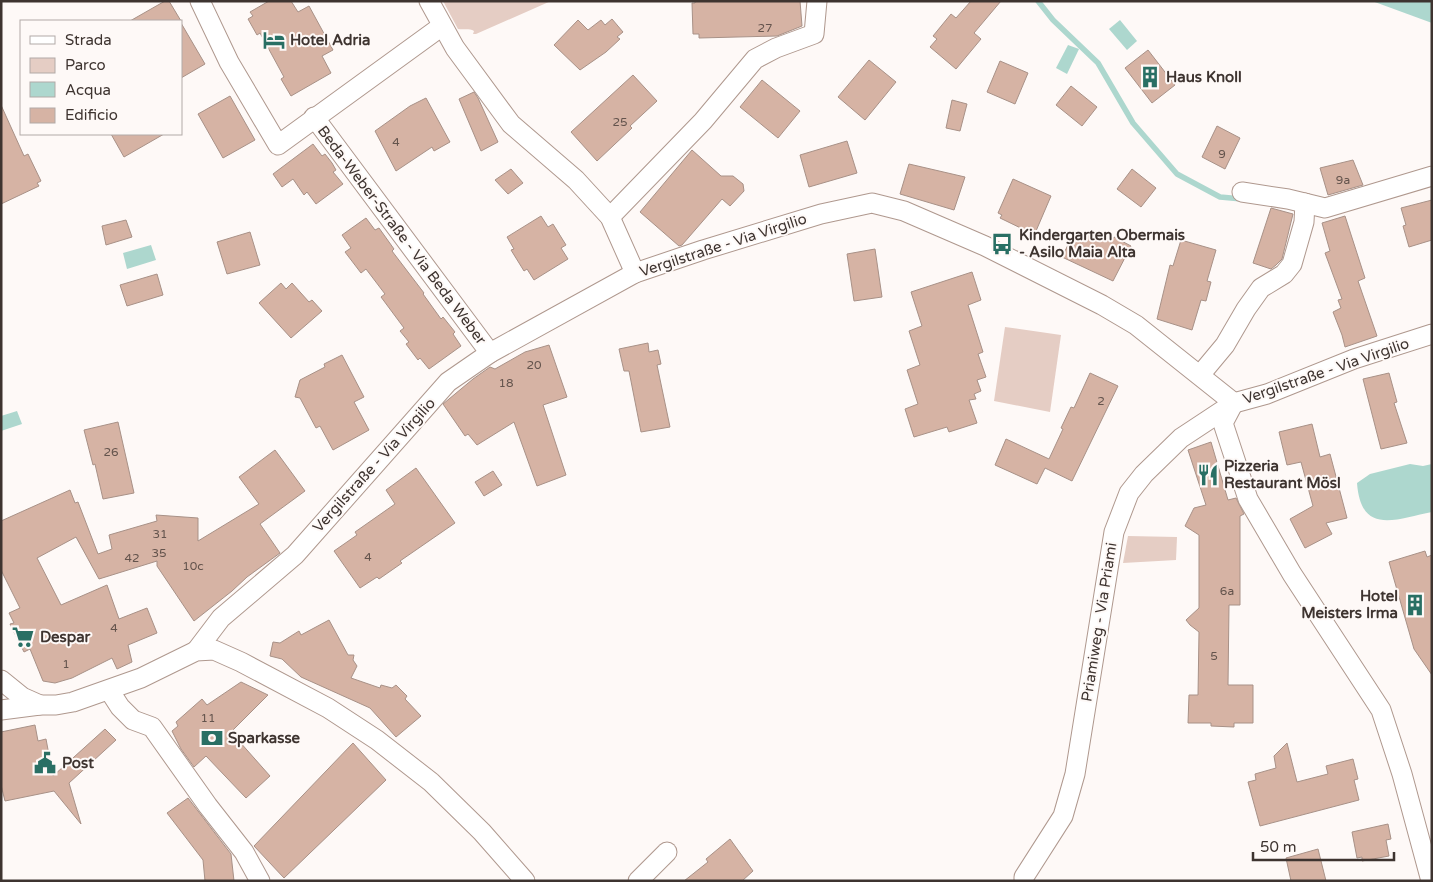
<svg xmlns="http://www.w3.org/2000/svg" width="1433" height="882" font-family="'Varela Round',sans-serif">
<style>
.green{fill:#e5cdc4}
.water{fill:#add7ce}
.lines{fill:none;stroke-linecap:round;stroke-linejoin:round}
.stream{stroke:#add7ce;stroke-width:5.5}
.building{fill:#d6b3a4;stroke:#a89187}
.minor-casing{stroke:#af988e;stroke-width:21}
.minor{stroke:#fff;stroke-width:19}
.labels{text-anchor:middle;stroke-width:4;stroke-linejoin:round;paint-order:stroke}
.number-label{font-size:12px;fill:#64544d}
.poi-label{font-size:15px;font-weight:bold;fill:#3e3430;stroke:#fef9f7;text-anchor:start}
.street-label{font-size:15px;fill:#3e3430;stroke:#fef9f7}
</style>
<rect width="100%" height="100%" fill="#fef9f7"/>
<g class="green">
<path d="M443,1H551L476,34H473L474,31C469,28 464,30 458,29Z"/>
<polygon points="1005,327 1061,335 1050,412 994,401"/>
<polygon points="1128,536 1177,537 1176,560 1123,563"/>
</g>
<g class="water">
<polygon points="1372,1 1432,1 1432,23"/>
<polygon points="1120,20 1137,41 1127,50 1109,29"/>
<polygon points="1068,45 1079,49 1067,74 1056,68"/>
<polygon points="151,245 156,260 127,269 123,253"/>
<polygon points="17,411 22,424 1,431 1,416"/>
<path d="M1410,464L1423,466L1432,464V512C1396,519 1361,536 1357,483L1370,474Z"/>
</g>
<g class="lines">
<polyline class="stream" points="1038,1 1053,20 1098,63 1133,123 1177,174 1220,197 1242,199"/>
</g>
<g class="building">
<polygon points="165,1 169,1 181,21 130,21"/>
<polygon points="269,1 291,1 298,12 309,6 333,50 322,56 331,73 291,96 281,79 284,77 260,33 257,35 248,19 253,16 250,12"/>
<polygon points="695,1 800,1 802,26 777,36 699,38 699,34 693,34 692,3 695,3"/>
<polygon points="971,1 1001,1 974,33 981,39 956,69 930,47 937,39 933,36 951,14 956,18"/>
<polygon points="612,19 623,32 617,37 620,39 606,52 580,70 554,45 578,20 588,30 601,20 605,25"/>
<polygon points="181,23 205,64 181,78"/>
<polygon points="1148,50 1175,85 1152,103 1125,68"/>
<polygon points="869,60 896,82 865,120 838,97"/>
<polygon points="1000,61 1028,73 1015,104 987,92"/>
<polygon points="633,75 657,101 630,126 632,128 597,161 571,132"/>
<polygon points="762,80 800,111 778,138 740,107"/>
<polygon points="1071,86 1097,107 1082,126 1056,105"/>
<polygon points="474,92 478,98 498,142 481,151 459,99"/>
<polygon points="230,96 255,140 223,158 198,114"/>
<polygon points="426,98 450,142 434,151 432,147 396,171 375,131 410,106"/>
<polygon points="952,100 967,104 960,131 946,128"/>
<polygon points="1,105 24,156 28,154 41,181 37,183 39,186 1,204"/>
<polygon points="1217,126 1240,138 1225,169 1202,157"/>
<polygon points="111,134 164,134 124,157"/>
<polygon points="847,141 857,173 809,187 800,155"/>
<polygon points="313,144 322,156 325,154 332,163 336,170 333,172 343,184 316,204 307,192 304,195 293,179 282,187 273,174"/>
<polygon points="692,150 721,176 733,176 743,184 744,191 730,206 722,199 682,245 679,246 640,212"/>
<polygon points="1353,160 1363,185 1328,195 1320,168"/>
<polygon points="909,164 965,177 954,210 900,194"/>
<polygon points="511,169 523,183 508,194 495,180"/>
<polygon points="1132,169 1156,188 1141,207 1117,189"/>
<polygon points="1013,179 1051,196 1036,231 1032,229 1031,233 1000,218 1002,215 998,213"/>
<polygon points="1432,200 1432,240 1409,247 1403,226 1406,225 1401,208"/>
<polygon points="1271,208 1293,214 1282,259 1276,265 1271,269 1253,263"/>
<polygon points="541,216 548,227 553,224 566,245 561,248 568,259 534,280 527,269 524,271 511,250 514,249 507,237"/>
<polygon points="1345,216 1365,278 1358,281 1377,336 1345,347 1342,335 1333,312 1341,308 1338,300 1342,299 1325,253 1330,251 1322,223"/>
<polygon points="366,218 375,230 379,228 394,249 392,251 424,293 423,294 441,319 443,317 455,332 453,334 461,346 429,369 420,358 418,360 406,344 409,342 400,331 404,328 381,297 385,294 366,269 361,273 345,252 351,248 342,235"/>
<polygon points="126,220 132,237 106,245 102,226"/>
<polygon points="1088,231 1111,242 1114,237 1131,246 1113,281 1062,257 1073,235 1084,240"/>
<polygon points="250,232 260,265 227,274 217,242"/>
<polygon points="1181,240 1216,250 1207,281 1211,282 1206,301 1201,300 1192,330 1157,319 1170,265 1173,266"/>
<polygon points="875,249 882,297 854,301 847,254"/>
<polygon points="972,272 981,300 968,305 983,352 978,354 986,377 977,380 981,391 974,394 976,399 969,400 977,423 949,432 947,427 914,437 905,409 918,404 907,370 920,365 909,331 922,326 911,292"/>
<polygon points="157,274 163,295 127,306 120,285"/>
<polygon points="281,283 286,289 292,283 309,302 312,300 322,311 291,338 259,303"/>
<polygon points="648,343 649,352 658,350 661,364 657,365 670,427 641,432 629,371 624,371 619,349"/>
<polygon points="549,345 567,397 543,405 566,475 537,486 514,422 477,445 468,434 465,436 443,404 473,379 490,367 495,369 525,352"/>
<polygon points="342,355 364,397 354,402 369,430 333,450 320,426 316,428 300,398 295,397 300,380 325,367 324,364"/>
<polygon points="1090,373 1118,386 1072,481 1045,468 1037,484 995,465 1006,439 1049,459 1063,429 1061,428 1071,407 1074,408"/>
<polygon points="1389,373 1397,402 1394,403 1407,443 1381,449 1363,379"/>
<polygon points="118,422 134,493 103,499 95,464 93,465 84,430"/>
<polygon points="1312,424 1320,457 1330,454 1347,518 1326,523 1332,534 1305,548 1290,519 1313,506 1301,462 1287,465 1279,432"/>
<polygon points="1211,442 1228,500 1236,498 1244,514 1240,516 1240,605 1229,605 1228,685 1253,685 1253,723 1234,723 1234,727 1211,726 1211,723 1188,723 1189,695 1198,695 1199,632 1190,625 1186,620 1199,608 1199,535 1185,526 1194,508 1206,505 1188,450"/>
<polygon points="275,450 305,491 260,524 280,553 247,577 232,591 194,621 157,566 157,561 99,579 76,537 37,558 61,605 107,585 119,619 147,608 157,633 128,645 132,662 117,669 112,658 72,678 55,683 43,681 30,649 24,652 10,624 14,623 9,613 20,608 1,570 1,521 70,490 75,503 78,502 98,554 112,549 109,535 157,521 156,515 198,518 198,541 259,504 239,477"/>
<polygon points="416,468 455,523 400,561 402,563 379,579 377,577 360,588 334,551 357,535 355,532 395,504 386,490"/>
<polygon points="493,471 502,485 484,496 475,482"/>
<polygon points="1425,551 1427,557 1432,555 1432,675 1414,649 1389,562"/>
<polygon points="329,620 348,655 354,655 353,660 357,666 351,678 380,688 381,685 392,688 396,685 407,696 405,699 421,716 396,737 370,708 301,677 282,659 270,656 273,642 280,643 299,631 301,635"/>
<polygon points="241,682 268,695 231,732 270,776 246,798 206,756 194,767 181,749 172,731 178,726 176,722 202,699 207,705"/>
<polygon points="35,725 38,741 46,739 53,776 105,729 116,740 69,783 81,824 54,791 5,801 1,785 1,732"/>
<polygon points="353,743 386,780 284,878 254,846"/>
<polygon points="1287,743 1297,782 1328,774 1326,766 1353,759 1358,779 1354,780 1359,800 1260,826 1248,782 1256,780 1255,774 1276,768 1274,756"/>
<polygon points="188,798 231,854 234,881 205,881 203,860 167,813"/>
<polygon points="1388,824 1391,839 1386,840 1389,856 1362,861 1362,857 1357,858 1352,832"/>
<polygon points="730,839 753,871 742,881 684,881 708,862 706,859"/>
<polygon points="1318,849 1326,881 1291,881 1286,858"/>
</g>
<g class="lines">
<g class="minor-casing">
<g id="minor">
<polyline points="200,1 229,62 278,145 442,26"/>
<polyline points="429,1 455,48 511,124 576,180 610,217 635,273"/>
<polyline points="314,117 490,353"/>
<polyline points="1242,192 1288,199 1325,208 1432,176"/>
<polyline points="610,217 703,121 755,59 776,48 814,34 817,1"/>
<polyline points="1200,375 1225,345 1246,309 1261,288 1284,274 1292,264 1304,222 1305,203"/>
<polyline points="1233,404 1223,423 1248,499 1292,574 1381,710 1402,774 1431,881"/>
<polyline points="196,651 221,618 295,555 448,382 490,353 635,273 703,250 821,214 872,203 904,211 985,246 1102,305 1136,325 1234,403"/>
<polyline points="1,680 22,697 40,705"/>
<polyline points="109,690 120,707 133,720 152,727 208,806 244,852 260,881"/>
<polyline points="1,710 40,705 56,705 73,702 141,678 196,651 214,650 241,662 328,708 377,740 431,782 482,832 525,881"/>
<polyline points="638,881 667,852"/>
<polyline points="1024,881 1024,877 1063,816 1075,774 1114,532 1129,493 1144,474 1181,438 1234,403 1267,394 1354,359 1432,334"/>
</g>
</g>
<use href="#minor" class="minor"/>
</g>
<defs>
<g id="hotel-bare" transform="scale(1.725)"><path d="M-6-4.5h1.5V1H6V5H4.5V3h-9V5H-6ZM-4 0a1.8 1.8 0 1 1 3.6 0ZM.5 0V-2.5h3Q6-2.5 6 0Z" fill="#296f64" stroke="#fef9f7" stroke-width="2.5" paint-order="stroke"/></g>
<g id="building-bare" transform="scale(1.725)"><path d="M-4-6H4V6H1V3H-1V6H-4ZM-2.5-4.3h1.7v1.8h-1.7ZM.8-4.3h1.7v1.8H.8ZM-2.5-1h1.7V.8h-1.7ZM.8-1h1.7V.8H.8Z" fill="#296f64" stroke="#fef9f7" stroke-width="2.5" paint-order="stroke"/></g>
<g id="bus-bare" transform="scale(1.725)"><path d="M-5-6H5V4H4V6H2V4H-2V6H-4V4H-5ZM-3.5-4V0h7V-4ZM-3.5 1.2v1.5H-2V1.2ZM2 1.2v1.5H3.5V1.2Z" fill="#296f64" stroke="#fef9f7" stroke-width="2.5" paint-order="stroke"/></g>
<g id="restaurant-bare" transform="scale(1.725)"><path d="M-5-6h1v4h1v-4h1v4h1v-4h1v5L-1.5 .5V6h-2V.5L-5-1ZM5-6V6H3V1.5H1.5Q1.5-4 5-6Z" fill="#296f64" stroke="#fef9f7" stroke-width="2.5" paint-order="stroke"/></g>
<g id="supermarket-bare" transform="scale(1.725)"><path d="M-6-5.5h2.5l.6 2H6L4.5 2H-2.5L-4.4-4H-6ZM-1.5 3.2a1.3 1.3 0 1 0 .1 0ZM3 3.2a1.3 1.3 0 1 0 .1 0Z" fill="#296f64" stroke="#fef9f7" stroke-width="2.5" paint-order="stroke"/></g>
<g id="bank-bare" transform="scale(1.725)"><path d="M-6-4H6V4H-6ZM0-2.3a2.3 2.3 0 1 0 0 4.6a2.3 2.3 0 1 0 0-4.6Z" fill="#296f64" stroke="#fef9f7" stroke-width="2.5" paint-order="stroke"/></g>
<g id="civic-bare" transform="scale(1.725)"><path d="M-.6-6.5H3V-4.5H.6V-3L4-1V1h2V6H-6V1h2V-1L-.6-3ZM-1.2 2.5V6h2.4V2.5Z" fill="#296f64" stroke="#fef9f7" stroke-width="2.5" paint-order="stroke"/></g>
</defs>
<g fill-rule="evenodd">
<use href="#hotel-bare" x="274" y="40"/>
<use href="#building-bare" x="1150" y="77"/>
<use href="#bus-bare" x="1002" y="244"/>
<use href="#restaurant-bare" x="1208" y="475"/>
<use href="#building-bare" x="1415" y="605"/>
<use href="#supermarket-bare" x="23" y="637"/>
<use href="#bank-bare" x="212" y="738"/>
<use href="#civic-bare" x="45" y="763"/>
</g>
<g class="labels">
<g class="number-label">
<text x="765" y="32">27</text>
<text x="620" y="126">25</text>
<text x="396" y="146">4</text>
<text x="1222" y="158">9</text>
<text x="1343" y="184">9a</text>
<text x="534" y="369">20</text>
<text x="506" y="387">18</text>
<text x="1101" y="405">2</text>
<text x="111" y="456">26</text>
<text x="160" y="538">31</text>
<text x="159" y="557">35</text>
<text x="368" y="561">4</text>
<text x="132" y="562">42</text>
<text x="193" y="570">10c</text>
<text x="1227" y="595">6a</text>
<text x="114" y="632">4</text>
<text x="1214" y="660">5</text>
<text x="66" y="668">1</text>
<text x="208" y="722">11</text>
</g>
<g class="poi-label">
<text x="290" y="45">Hotel Adria</text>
<text x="1166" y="82">Haus Knoll</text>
<text x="1019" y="240">Kindergarten Obermais<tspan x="1019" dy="17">- Asilo Maia Alta</tspan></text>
<text x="1224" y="471">Pizzeria<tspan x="1224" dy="17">Restaurant Mösl</tspan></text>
<text x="1398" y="601" text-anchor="end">Hotel<tspan x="1398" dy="17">Meisters Irma</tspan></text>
<text x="40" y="642">Despar</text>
<text x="228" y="743">Sparkasse</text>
<text x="62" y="768">Post</text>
</g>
<g class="street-label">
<text transform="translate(402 235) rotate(53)" y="5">Beda-Weber-Straße - Via Beda Weber</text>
<text transform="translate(723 245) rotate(-18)" y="5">Vergilstraße - Via Virgilio</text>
<text transform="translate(1326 371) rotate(-19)" y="5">Vergilstraße - Via Virgilio</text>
<text transform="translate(374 465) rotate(-48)" y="5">Vergilstraße - Via Virgilio</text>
<text transform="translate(1099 622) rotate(-81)" y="5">Priamiweg - Via Priami</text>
</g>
</g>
<rect width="1433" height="882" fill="none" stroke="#3e3430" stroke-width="5"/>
<rect x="20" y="20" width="162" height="115" fill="#fef9f7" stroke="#b1aaa7"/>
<rect x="30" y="36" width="25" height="8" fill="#ffffff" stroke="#b1aaa7"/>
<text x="65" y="45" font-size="15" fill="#3e3430">Strada</text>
<rect x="30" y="58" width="25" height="15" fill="#e5cdc4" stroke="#b1aaa7"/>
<text x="65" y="70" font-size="15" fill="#3e3430">Parco</text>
<rect x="30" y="82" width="25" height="15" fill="#add7ce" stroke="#b1aaa7"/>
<text x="65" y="95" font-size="15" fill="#3e3430">Acqua</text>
<rect x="30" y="108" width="25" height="15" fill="#d6b3a4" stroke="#b1aaa7"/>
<text x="65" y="120" font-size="15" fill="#3e3430">Edificio</text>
<path d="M1253 852v8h141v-8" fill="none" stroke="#3e3430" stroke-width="2.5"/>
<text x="1260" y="852" font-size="15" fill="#3e3430" stroke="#fef9f7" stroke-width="4" paint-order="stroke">50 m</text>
</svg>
